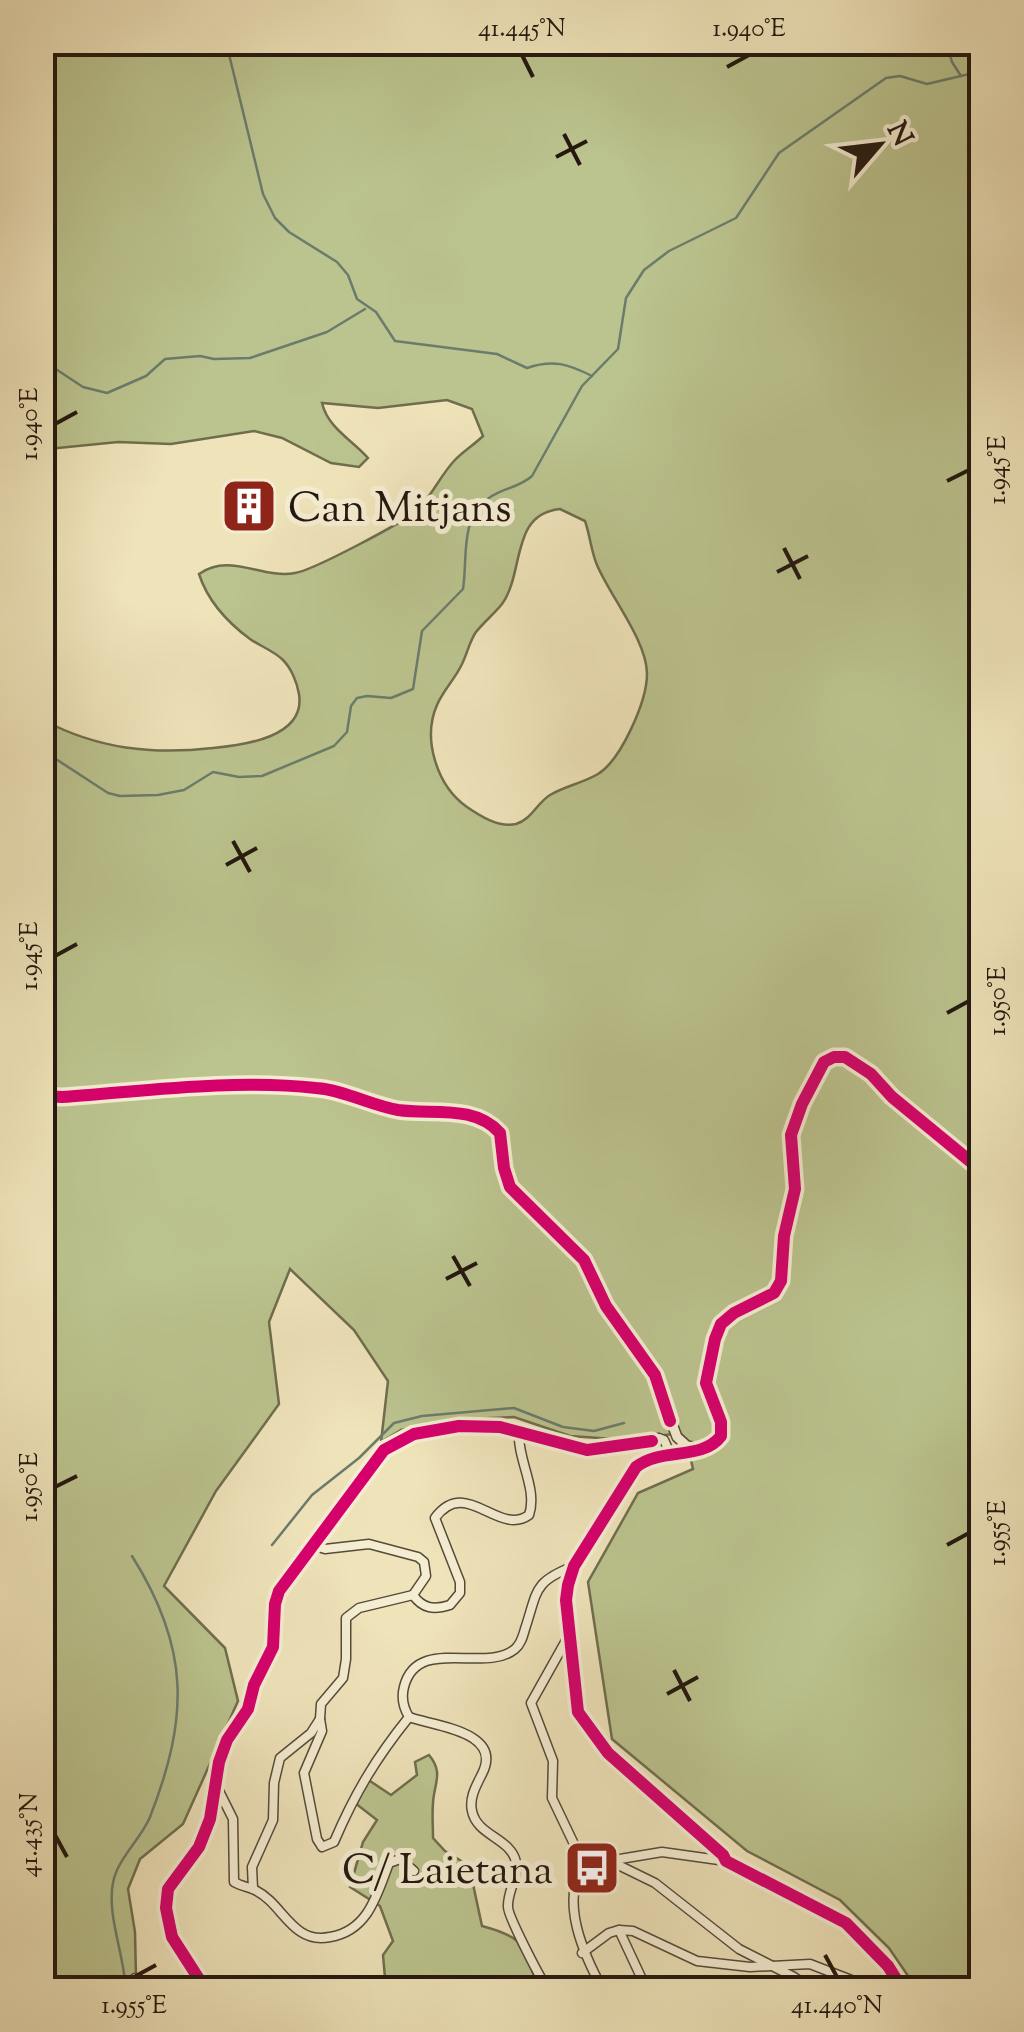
<svg xmlns="http://www.w3.org/2000/svg" width="1024" height="2032" font-family="'Sorts Mill Goudy',serif">
<style>
.green{fill:#bbc38e;stroke:#6f6d4e;stroke-width:2.5;fill-rule:evenodd}
.lines{fill:none;stroke-linecap:round;stroke-linejoin:round}
.stream{stroke:#6b7c6c;stroke-width:2.5}
.minor-casing{stroke:#564a3a;stroke-width:11}
.tertiary-casing{stroke:#564a3a;stroke-width:12}
.minor{stroke:#f5edd2;stroke-width:8}
.tertiary{stroke:#f5edd2;stroke-width:9}
.cycleway-casing{stroke:#f5edd2;stroke-width:19}
.cycleway{stroke:#d6006c;stroke-width:12}
.ticks{fill:none;stroke:#23170f;stroke-width:4}
.labels{text-anchor:middle;stroke-width:10;stroke-linejoin:round;paint-order:stroke}
.poi-label{font-size:42px;fill:#23170f;stroke:#f5edd2;text-anchor:start}
.neatline{fill:none;stroke:#23170f;stroke-width:4}
.ticks-label{font-size:25px;text-anchor:middle;fill:#23170f}
</style>
<rect width="100%" height="100%" fill="#efe3ba"/>
<filter id="stains"><feTurbulence type="fractalNoise" baseFrequency=".002" numOctaves="4"/><feColorMatrix values="0 0 0 0 .2 0 0 0 0 .09 0 0 0 0 .02 0 0 0 .5 -.17"/></filter>
<radialGradient id="worn" r=".72"><stop offset=".6" stop-color="#630" stop-opacity="0"/><stop offset="1" stop-color="#630" stop-opacity=".3"/></radialGradient>
<g class="green">
<path d="M42,43H981V1989H917L889,1948L840,1900L747,1851L612,1739L588,1582L638,1493L693,1469L686,1439L680,1433L628,1440L570,1436L514,1417L467,1419L401,1430L381,1442L388,1381L354,1330L290,1269L269,1322L279,1404L216,1491L164,1586L225,1648L238,1701L183,1824L140,1859L128,1889L135,1932L136,1977L148,1989H43V720C98,749 152,755 213,748C245,745 306,737 299,694C297,682 291,668 283,660C274,651 260,646 250,639C227,622 208,602 199,574C230,552 261,579 295,573C311,571 405,522 417,510C432,496 440,476 454,461C462,452 474,445 483,436L472,409L447,400L378,408L322,403C328,428 351,439 368,458L359,467L331,463L282,438L254,431L171,444L118,442L48,449L42,445ZM560,509L585,521C590,535 591,551 597,565C610,596 647,641 647,674C647,701 621,760 598,774C583,783 565,786 550,795C537,803 531,820 516,824C499,828 480,816 467,807C437,786 422,739 437,705C443,691 454,680 461,666C467,655 469,642 476,632C484,622 494,614 502,604C525,572 510,514 560,509Z"/>
<path d="M429,1755C444,1773 434,1783 433,1803C432,1815 433,1826 433,1838L445,1851L476,1870L473,1884L482,1926C531,1939 520,1948 540,1989H386L383,1955L393,1941L380,1906L350,1887L363,1842L377,1820L355,1803L367,1779L391,1795L417,1775L415,1762Z"/>
</g>
<g class="lines">
<g class="stream">
<path d="M226,42L263,194L275,218L289,232L337,262L348,275L357,299L376,312L395,341L497,354L527,368C553,359 568,364 592,376"/>
<polyline points="946,42 952,62 961,76"/>
<polyline points="42,360 83,387 107,393 146,376 165,359 200,356 214,359 250,358 327,332 365,309"/>
<path d="M42,750L108,793L120,796L158,795L184,790L213,772L239,777L262,776L334,746L347,732L351,706L357,698L367,696L391,698L413,689L422,631L463,589C468,558 459,519 489,498C502,488 519,488 532,476L582,386L618,349L626,298L644,270L669,251L736,218L779,153L886,78L900,76L927,84L982,71"/>
<polyline points="272,1545 312,1495 359,1458 394,1423 422,1416 514,1408 563,1427 594,1431 624,1423"/>
<path d="M74,1990C91,1985 112,1976 126,1990"/>
<path d="M130,1990L125,1981C122,1950 107,1912 113,1883C117,1859 141,1839 150,1817C189,1717 190,1648 132,1556"/>
</g>
<g class="minor-casing">
<g id="minor">
<polyline points="698,1449 652,1457 636,1467 574,1566 568,1585 566,1600 578,1712 608,1753 723,1855 726,1861 846,1923 888,1966 903,1990"/>
<polyline points="315,1546 325,1549 369,1544 418,1557 424,1562 426,1576 413,1595"/>
<polyline points="568,1637 531,1703 553,1761 552,1798 584,1865"/>
<path d="M409,1717C433,1726 504,1731 482,1774C476,1786 469,1798 472,1811C477,1836 511,1838 516,1862C519,1876 507,1892 508,1907C508,1916 542,1983 549,1990"/>
<path d="M320,1719L322,1731L304,1773L317,1839L322,1847L334,1842C355,1793 376,1758 409,1717C403,1707 401,1698 404,1687C417,1635 485,1674 515,1649C521,1644 523,1636 525,1629C538,1590 533,1582 574,1566"/>
<path d="M214,1781L233,1819L234,1882C241,1886 248,1887 255,1890C275,1900 284,1921 301,1932C310,1938 320,1939 330,1937C368,1931 377,1895 389,1863L400,1859L414,1871"/>
<polyline points="608,1860 655,1883 739,1949 794,1977 812,1990"/>
<polyline points="584,1865 662,1852 726,1861"/>
<path d="M584,1865C559,1901 584,1955 603,1990"/>
<path d="M253,1889L252,1867L273,1820L274,1783L280,1758L311,1733L320,1719L321,1704L343,1678L346,1659V1618L359,1608L413,1595C423,1609 434,1610 450,1605L460,1593V1582L435,1518C466,1476 498,1537 529,1515C538,1489 517,1459 519,1432"/>
<polyline points="619,1930 647,1990"/>
<polyline points="582,1953 609,1933 619,1930 633,1931 697,1961 750,1967 810,1964 877,1990"/>
<polyline points="135,1978 148,1990"/>
<polyline points="206,1990 172,1937 166,1908 168,1889 199,1847 210,1819 219,1762 227,1740 248,1709 254,1685 273,1647 275,1604 279,1591 384,1450 414,1434 459,1426 500,1427 571,1446 600,1450 659,1438 664,1440 670,1453"/>
</g>
</g>
<g class="tertiary-casing">
<polyline id="tertiary" points="42,1096 62,1097 217,1087 318,1088 395,1109 465,1114 479,1118 500,1133 504,1168 510,1187 526,1206 578,1253 589,1268 606,1306 652,1370 677,1437 687,1446 702,1449 719,1441 722,1432 706,1383 715,1339 721,1324 734,1313 774,1293 781,1281 784,1236 795,1189 791,1135 802,1104 824,1062 834,1057 845,1057 871,1074 892,1097 982,1171"/>
</g>
<use href="#minor" class="minor"/>
<use href="#tertiary" class="tertiary"/>
<g class="cycleway-casing">
<g id="cycleway">
<path d="M42,1096L62,1097C146,1091 232,1079 316,1088C344,1090 370,1105 398,1110C432,1115 474,1104 500,1133L504,1168L510,1187L584,1260L606,1306L655,1375L670,1421"/>
<polyline points="206,1990 172,1937 166,1908 168,1889 199,1847 210,1819 219,1762 227,1740 248,1709 254,1685 273,1647 275,1604 279,1591 384,1450 414,1434 459,1426 500,1427 587,1450 652,1441"/>
<path d="M903,1990L888,1966L846,1923L726,1861L723,1855L608,1753L578,1712L566,1600L568,1585L574,1566L636,1467C661,1447 702,1461 721,1436V1422L706,1383L715,1339L721,1324L734,1313L774,1293L781,1281L784,1236L795,1189L791,1135L802,1104L824,1062L834,1057H845L871,1074L892,1097L982,1171"/>
</g>
</g>
<use href="#cycleway" class="cycleway"/>
</g>
<path class="ticks" d="M522,55L533,77M727,67L749,55M564,134L580,165M556,157L587,141M55,424L77,412M947,481L969,470M784,548L800,579M777,572L808,556M233,841L250,872M226,865L257,848M55,956L77,944M947,1013L969,1001M453,1256L470,1286M446,1279L477,1263M55,1487L77,1476M947,1545L969,1533M674,1670L690,1701M667,1694L698,1677M55,1835L67,1857M825,1955L837,1977M134,1977L156,1965"/>
<defs>
<g id="building-square" transform="scale(2.875)"><rect x="-9" y="-9" width="18" height="18" rx="4" fill="#8f2418" stroke="#f5edd2"/><path d="M-4-6H4V6H1V3H-1V6H-4ZM-2.5-4.3h1.7v1.8h-1.7ZM.8-4.3h1.7v1.8H.8ZM-2.5-1h1.7V.8h-1.7ZM.8-1h1.7V.8H.8Z" fill="#fff"/></g>
<g id="bus-square" transform="scale(2.875)"><rect x="-9" y="-9" width="18" height="18" rx="4" fill="#8f2418" stroke="#f5edd2"/><path d="M-5-6H5V4H4V6H2V4H-2V6H-4V4H-5ZM-3.5-4V0h7V-4ZM-3.5 1.2v1.5H-2V1.2ZM2 1.2v1.5H3.5V1.2Z" fill="#fff"/></g>
</defs>
<g fill-rule="evenodd">
<use href="#building-square" x="249" y="506"/>
<use href="#bus-square" x="592" y="1868"/>
</g>
<g class="labels">
<g class="poi-label">
<text x="288" y="521">Can Mitjans</text>
<text x="553" y="1883" text-anchor="end">C/ Laietana</text>
</g>
</g>
<rect width="1024" height="2032" fill="none" stroke="#efe3ba" stroke-width="110"/>
<g transform="translate(879 145) rotate(62)" stroke="#f5edd2" stroke-width="8" paint-order="stroke">
<path d="M0-8L18 38L0 25L-18 38Z" fill="#23170f"/>
<text y="-15" font-size="28" font-weight="bold" text-anchor="middle" fill="#23170f">N</text>
</g>
<rect x="55" y="55" width="914" height="1922" class="neatline"/>
<g class="ticks-label">
<text x="522" y="36">41.445°N</text>
<text x="749" y="36">1.940°E</text>
<text transform="translate(28 424) rotate(-90)" y="9">1.940°E</text>
<text transform="translate(996 470) rotate(-90)" y="9">1.945°E</text>
<text transform="translate(28 956) rotate(-90)" y="9">1.945°E</text>
<text transform="translate(996 1001) rotate(-90)" y="9">1.950°E</text>
<text transform="translate(28 1487) rotate(-90)" y="9">1.950°E</text>
<text transform="translate(996 1533) rotate(-90)" y="9">1.955°E</text>
<text transform="translate(28 1835) rotate(-90)" y="9">41.435°N</text>
<text x="134" y="2013">1.955°E</text>
<text x="837" y="2013">41.440°N</text>
</g>
<rect width="100%" height="100%" filter="url(#stains)"/>
<rect width="100%" height="100%" fill="url(#worn)"/>
</svg>
